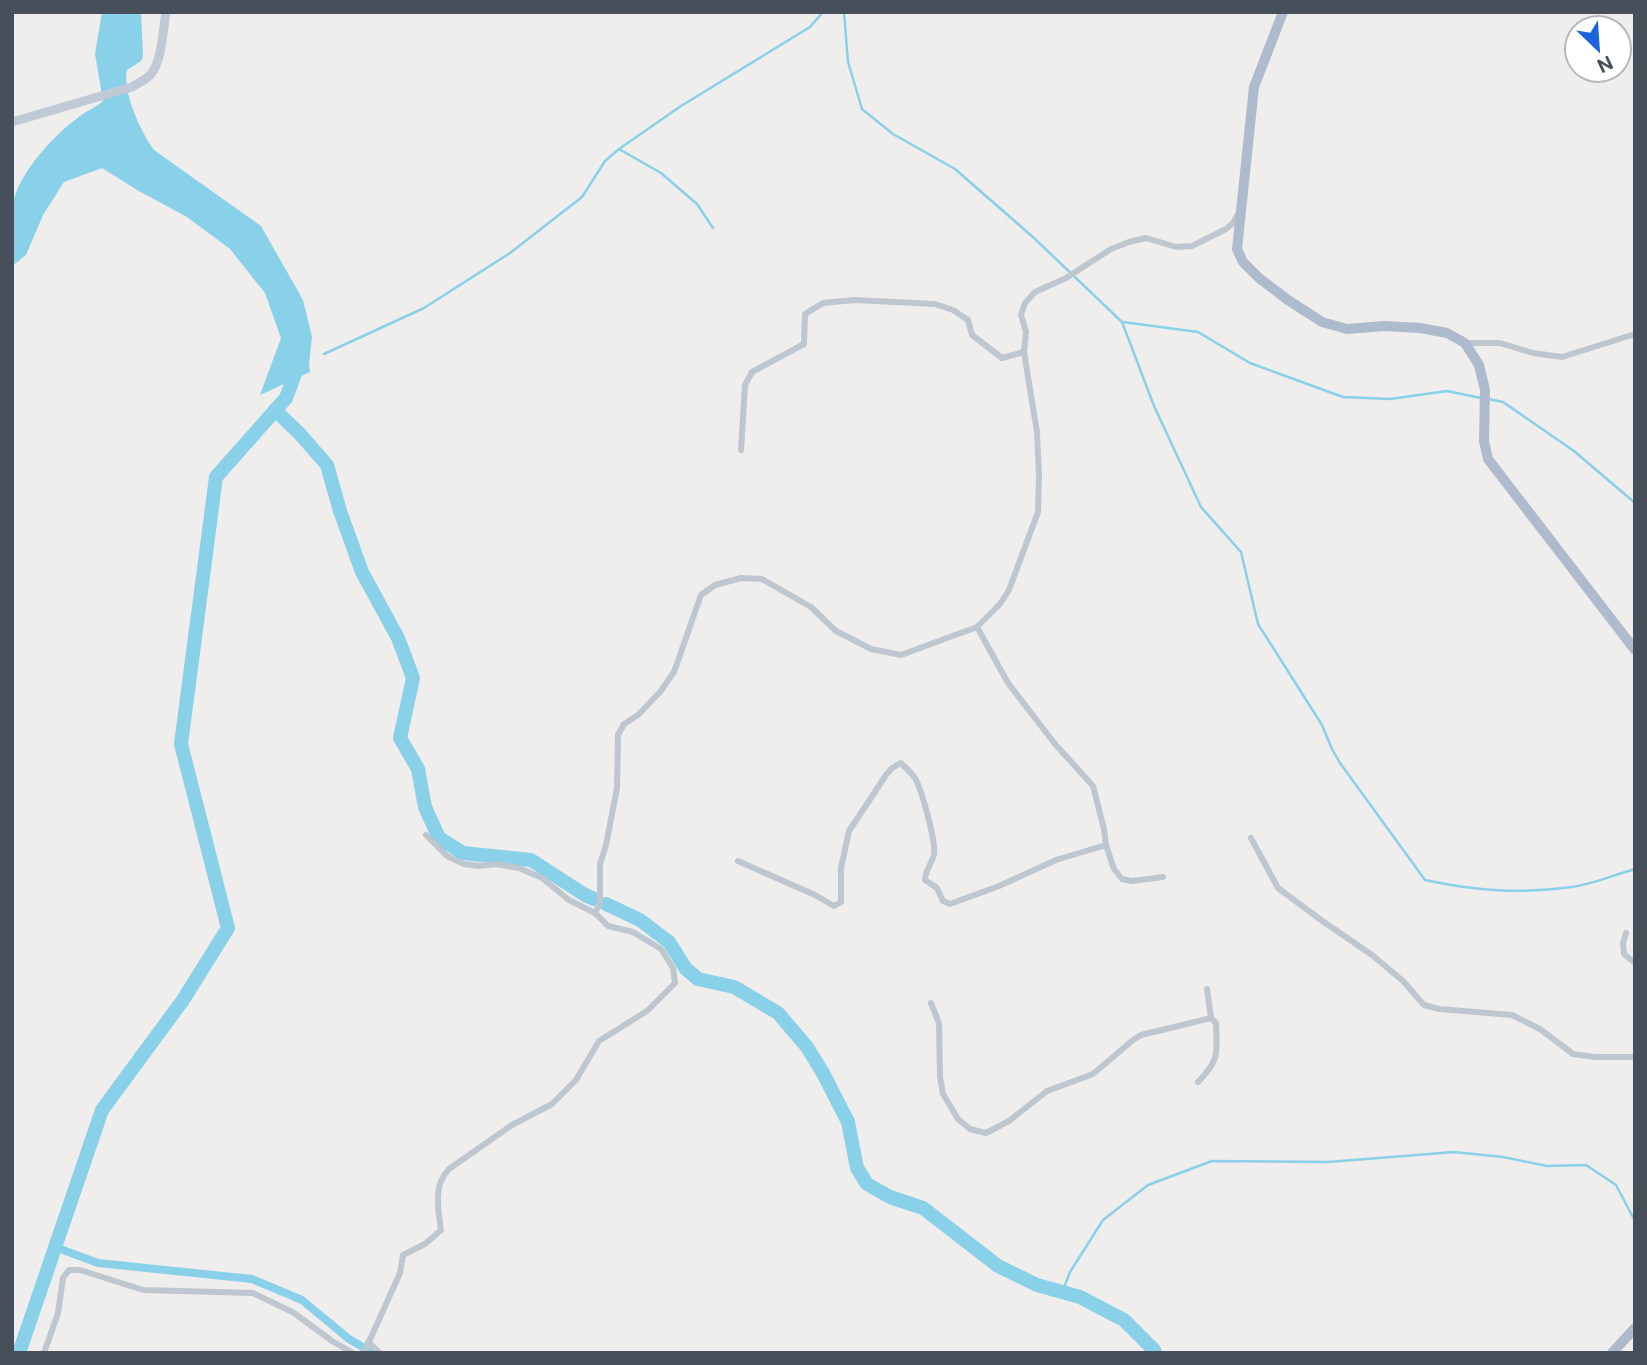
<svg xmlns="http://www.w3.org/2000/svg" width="1647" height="1365" font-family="'Public Sans',sans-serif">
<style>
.water{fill:#89d0e9}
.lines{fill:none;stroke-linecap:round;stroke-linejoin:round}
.stream{stroke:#89d0e9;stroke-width:2.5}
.canal{stroke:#89d0e9;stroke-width:8}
.river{stroke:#89d0e9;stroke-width:14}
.street{stroke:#bec6cf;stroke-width:6}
.secondary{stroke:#c0c9d6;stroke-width:9}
.primary{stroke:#adbbcc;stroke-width:10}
</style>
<rect width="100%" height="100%" fill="#f0eded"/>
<path class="water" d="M102,12H141L143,56L141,61L127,70C122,92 141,132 154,150L261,226L303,300L312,337L309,364L310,372L260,395L281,338L265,293L230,249L187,217L137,190L102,168L64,182L43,215L26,255L12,266C12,250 9,221 12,206C19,172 53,136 80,116C88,110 95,108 103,101L95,54Z"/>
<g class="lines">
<g class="stream">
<path d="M844,12L848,62L862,109L893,134L955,169L1034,238L1122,322L1154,406L1201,507L1241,552L1258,624L1322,725L1332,749L1340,763L1425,880C1476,891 1520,894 1572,887C1593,884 1614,875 1635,869"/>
<polyline points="619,149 661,173 697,204 713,228"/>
<polyline points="1123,322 1198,332 1250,363 1343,397 1390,399 1447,391 1481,398"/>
<polyline points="324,354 424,308 510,253 582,197 605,161 619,149 681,106 810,27 823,12"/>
<polyline points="1488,399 1503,402 1574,451 1635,503"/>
<polyline points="1062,1293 1070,1272 1103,1220 1148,1185 1212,1161 1328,1162 1454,1152 1503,1157 1547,1166 1586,1165 1616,1185 1635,1221"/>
</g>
<polyline class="canal" points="55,1247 98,1263 252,1279 302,1300 349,1339 373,1353"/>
<g class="river">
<polyline points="275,410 299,433 327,465 340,511 362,572 398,638 413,678 400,738 418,769 425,807 439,838 463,853 531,860 585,895 594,899"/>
<polyline points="606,904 640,920 669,942 686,969 698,979 734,987 778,1013 807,1047 823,1073 848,1122 857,1168 867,1184 890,1197 923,1208 998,1266 1037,1285 1080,1297 1124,1320 1154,1350 1155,1353"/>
<polyline points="19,1353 102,1110 183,1000 228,928 181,744 216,477 286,398 299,363"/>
</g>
<g class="street">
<polyline points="1465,343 1500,343 1533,353 1562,357 1635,334"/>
<polyline points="741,450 745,385 752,372 804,344 805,314 823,303 855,300 935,304 953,310 968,320 972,335 1002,358 1024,352"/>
<polyline points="977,627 1008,683 1055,744 1093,786 1104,829 1106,845 1114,869 1122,879 1132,881 1163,877"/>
<polyline points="1251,838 1278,888 1321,920 1372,955 1403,981 1424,1005 1439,1009 1512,1015 1540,1029 1573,1054 1595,1057 1635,1057"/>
<path d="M738,861L815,895L834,906L841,902V868L849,831L886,775L892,768L901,763C906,768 913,774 916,780C922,792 936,841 934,854C932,864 925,870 925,880L937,888L943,901L950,904L999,886L1056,860L1106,845"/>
<polyline points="595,913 600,903 600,864 606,845 617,788 618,735 624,724 638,715 660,692 674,672 701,595 715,585 741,578 762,579 811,607 836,631 871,649 901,655 977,627 1000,604 1009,590 1038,512 1039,475 1037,432 1024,352 1026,332 1021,315 1025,303 1035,292 1066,278 1111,249 1129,242 1146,238 1176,247 1192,246 1226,229 1233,223 1238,214"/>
<polyline points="1626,933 1623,943 1624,954 1635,963"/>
<polyline points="931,1003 939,1023 940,1077 943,1094 958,1119 970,1129 986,1133 1009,1121 1047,1091 1093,1074 1133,1040 1141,1035 1211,1018 1207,989"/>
<path d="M1198,1082C1220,1059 1217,1054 1216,1023L1211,1018"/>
<polyline points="368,1342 380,1353"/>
<polyline points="44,1353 58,1313 63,1278 69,1270 80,1270 143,1290 253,1293 294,1313 332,1341 353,1353"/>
<path d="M364,1353L400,1273L403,1255L425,1244L441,1230C438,1209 433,1185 449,1169L512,1125L552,1104L576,1080L599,1041L647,1011L675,983L673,968L661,949L633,932L608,926L595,913L569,900L542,878L519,868L496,864L479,866L464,864L447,856L426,835"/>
</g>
<path class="secondary" d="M12,122L132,87C138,83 146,80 151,74C162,61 163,29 166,12"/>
<g class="primary">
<polyline points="1283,12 1254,87 1237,249 1243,262 1259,278 1288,300 1322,322 1347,329 1384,326 1420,328 1447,333 1465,343 1479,365 1485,390 1484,441 1488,459 1635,650"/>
<polyline points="1612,1353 1635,1328"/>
</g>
</g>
<rect width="1647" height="1365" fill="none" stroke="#464f5a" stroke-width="28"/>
<g transform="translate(1598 49) rotate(155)"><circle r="33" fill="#ffffff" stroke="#b5b9bd" stroke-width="2"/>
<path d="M0-5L12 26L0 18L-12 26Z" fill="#1c64da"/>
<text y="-10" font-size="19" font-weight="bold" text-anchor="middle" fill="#464f5a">N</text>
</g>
</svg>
